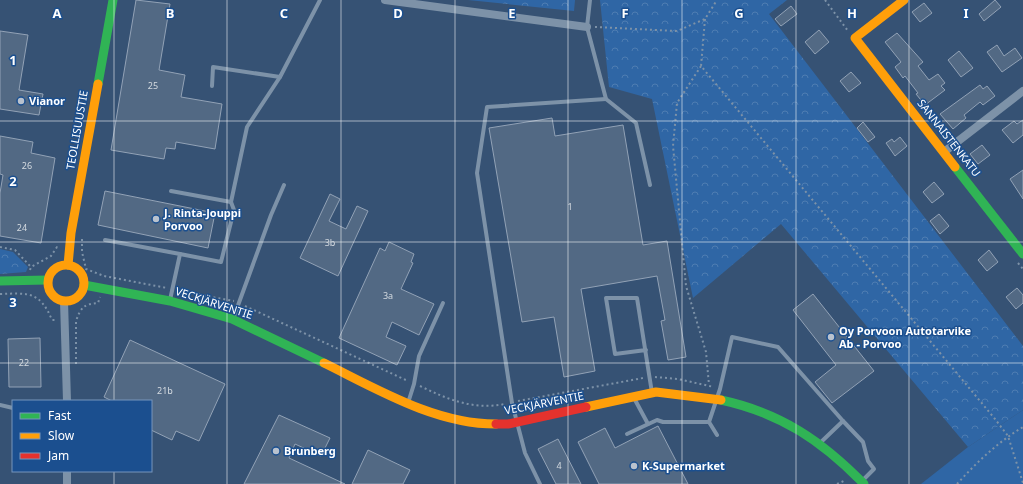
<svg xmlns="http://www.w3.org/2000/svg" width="1023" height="484" font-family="'Noto Sans',sans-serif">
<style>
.green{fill:#2f66a5}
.forest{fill:url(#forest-crowns)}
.building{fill:#526984;stroke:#92a2b6}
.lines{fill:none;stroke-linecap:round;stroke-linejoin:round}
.path{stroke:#7d92a8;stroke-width:2;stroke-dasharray:2 3;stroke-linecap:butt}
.lane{stroke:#7d92a8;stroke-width:4}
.street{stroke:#7d92a8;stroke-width:8}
.fast{stroke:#30b455;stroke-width:9}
.slow{stroke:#ff9f0a;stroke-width:9}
.jam{stroke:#e5322d;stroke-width:9}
.grid{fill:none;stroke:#fff;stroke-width:1;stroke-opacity:0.55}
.poi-dot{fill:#b9c2ce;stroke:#1b4f8f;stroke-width:1.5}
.labels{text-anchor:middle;stroke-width:3;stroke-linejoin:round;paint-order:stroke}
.number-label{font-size:9px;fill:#d4dae0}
.poi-label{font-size:11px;font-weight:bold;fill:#fff;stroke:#1b4f8f;text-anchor:start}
.street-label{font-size:11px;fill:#fff;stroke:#1b4f8f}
.grid-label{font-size:13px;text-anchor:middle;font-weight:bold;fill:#fff;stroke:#1b4f8f;stroke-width:3;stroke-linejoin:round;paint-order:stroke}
</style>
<defs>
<pattern id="forest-crowns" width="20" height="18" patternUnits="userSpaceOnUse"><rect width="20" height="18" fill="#2f66a5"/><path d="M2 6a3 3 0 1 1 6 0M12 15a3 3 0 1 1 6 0" fill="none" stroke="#4e7db2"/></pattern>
</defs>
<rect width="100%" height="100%" fill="#365274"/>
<polygon class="green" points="1023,410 1023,484 921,484 968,447"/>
<g class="forest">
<polygon points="468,0 575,0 574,11"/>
<polygon points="600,0 787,0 769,14 1023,346 1023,410 968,447 781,224 693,298 652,99 609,87"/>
<polygon points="0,249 13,252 28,267 26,272 0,274"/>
</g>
<g class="building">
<polygon points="136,0 170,4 159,70 185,75 181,97 222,104 215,149 176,142 175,149 166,148 164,159 111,150"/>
<polygon points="995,0 1001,7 984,21 979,14"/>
<polygon points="924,3 932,13 920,22 912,12"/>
<polygon points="791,6 797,14 781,26 775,19"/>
<polygon points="819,30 829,42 815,54 805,42"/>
<polygon points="0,31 28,35 19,90 43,94 39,115 0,109"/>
<polygon points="897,33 923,62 918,66 929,80 938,74 945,83 941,86 945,90 925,105 916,94 918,93 905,76 903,78 895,67 901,62 885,42"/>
<polygon points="997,45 1004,56 1015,48 1022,58 1002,72 987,52"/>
<polygon points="959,51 973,68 961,77 948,60"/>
<polygon points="851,72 861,83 849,92 840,81"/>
<polygon points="980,85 983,89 987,86 995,96 983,105 980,102 964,115 966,118 953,129 940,114"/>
<polygon points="552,118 555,136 623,125 643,245 667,241 686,357 668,360 661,321 665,320 657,276 581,289 595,371 564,377 554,317 522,322 489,128"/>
<polygon points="1023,120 1023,135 1013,143 1002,130 1014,121 1017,124"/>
<polygon points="863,122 875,137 868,142 857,128"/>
<polygon points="0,136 33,142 31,153 55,158 41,243 0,236 0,193 3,175 0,174"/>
<polygon points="900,137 907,146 895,156 886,143 892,139 894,142"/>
<polygon points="982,145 990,155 978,164 970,154"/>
<polygon points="1023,170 1023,199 1010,179"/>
<polygon points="934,182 944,194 932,203 923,192"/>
<polygon points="105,191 215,213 208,248 98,225"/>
<polygon points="330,194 340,199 329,221 346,229 357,206 368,211 338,276 300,258"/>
<polygon points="939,214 949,226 940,234 930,221"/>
<polygon points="389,242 414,254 411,262 413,263 401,289 434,304 419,335 392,322 386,337 406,346 397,365 339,338 380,248 385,251"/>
<polygon points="989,250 998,262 987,271 978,260"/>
<polygon points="1017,288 1023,295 1023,303 1016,309 1006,297"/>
<polygon points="813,294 874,371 832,403 815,382 836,365 793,310"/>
<polygon points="40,338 41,387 9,387 8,339"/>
<polygon points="130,340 225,384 199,441 176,431 172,440 151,430 151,401 112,401 104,397"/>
<polygon points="279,415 330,438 321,456 295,444 289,458 345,484 244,484"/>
<polygon points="658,426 688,484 599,484 578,442 605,428 615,448"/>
<polygon points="558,439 581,484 556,484 538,449"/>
<polygon points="368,450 410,470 403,484 352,484"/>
</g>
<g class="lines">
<g class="path">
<polyline points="825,0 848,31"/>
<polyline points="705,19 701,66 995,419 1008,436 1023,483"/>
<polyline points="595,27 677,31 705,19 717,0"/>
<polyline points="701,66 677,103 673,146 686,286 706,352 709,385"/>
<polyline points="82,239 82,252 86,269 104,276 167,288"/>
<polyline points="0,247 15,250 31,267"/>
<polyline points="1018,263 1023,269"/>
<polyline points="30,270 31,267 51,256 57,247 59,248"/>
<polyline points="179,291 234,301"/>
<path d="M0,294C28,293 40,291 52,320H57"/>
<polyline points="245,306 408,381"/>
<path d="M76,364V321C81,307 84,304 98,303L100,297"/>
<polyline points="655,377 678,379 714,387"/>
<path d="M420,386C449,400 473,410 505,404"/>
<polyline points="518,401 643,378"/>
<polyline points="837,484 846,480"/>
<path d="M957,484C977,462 998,442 1023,427"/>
</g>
<g class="lane">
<polyline points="590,0 587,27 606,99 636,123 650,185"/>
<polyline points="212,86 213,67 280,77 320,0"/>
<polyline points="171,191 231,202 247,127 280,77"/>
<polyline points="105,240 180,254 170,300"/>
<polyline points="180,254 221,262 234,210 231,202"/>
<polyline points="233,319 271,215 284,185"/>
<polyline points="646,350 615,354 606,298 637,298 652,393"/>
<polyline points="634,398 648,424"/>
<polyline points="408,403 414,384 419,356 443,303"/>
<polyline points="0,405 13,408"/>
<polyline points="627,434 657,420 663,422 709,422"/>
<polyline points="717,435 709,422 720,389 732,337 778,347 843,421"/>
<polyline points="820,443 843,421 863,442 868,461 874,469 862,481"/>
<polyline points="540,484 525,453 512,403 477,173 487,107 606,99"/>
</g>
<g class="street">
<polyline points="385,0 587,27"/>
<polyline points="944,152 1023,91"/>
<polyline points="64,301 67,401"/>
<polyline points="67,484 67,471"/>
</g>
<g class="fast">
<polyline points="98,84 113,0"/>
<polyline points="955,167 1023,254"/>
<polyline points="0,281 47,280"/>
<polyline points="84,285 170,301 232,319 324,363"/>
<path d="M721,400C781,413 822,441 864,484"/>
</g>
<g class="slow">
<polyline points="904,0 855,38 955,167"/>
<circle cx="66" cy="283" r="18"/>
<polyline points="68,265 71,233 98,84"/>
<path d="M324,363C377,389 435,424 496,424"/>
<polyline points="586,407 656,392 721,400"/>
</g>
<polyline class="jam" points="496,424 508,424 586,407"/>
</g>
<path class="grid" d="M114,0V401M227,0V484M341,0V484M455,0V484M568,0V484M682,0V484M796,0V484M909,0V484M0,121H1023M0,242H1023M0,363H1023M114,471V484"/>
<g class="poi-dot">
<circle cx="21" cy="101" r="4"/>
<circle cx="156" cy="219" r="4"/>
<circle cx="831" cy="337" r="4"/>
<circle cx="276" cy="451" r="4"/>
<circle cx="634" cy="466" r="4"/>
</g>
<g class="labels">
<g class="number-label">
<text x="153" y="89">25</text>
<text x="27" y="169">26</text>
<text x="570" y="210">1</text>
<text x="22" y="231">24</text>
<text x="330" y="246">3b</text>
<text x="388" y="299">3a</text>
<text x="24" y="366">22</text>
<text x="165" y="394">21b</text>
<text x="559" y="469">4</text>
</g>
<g class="poi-label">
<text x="29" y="105">Vianor</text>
<text x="164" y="217">J. Rinta-Jouppi<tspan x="164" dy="13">Porvoo</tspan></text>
<text x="839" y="335">Oy Porvoon Autotarvike<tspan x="839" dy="13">Ab - Porvoo</tspan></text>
<text x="284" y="455">Brunberg</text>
<text x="642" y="470">K-Supermarket</text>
</g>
<g class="street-label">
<text transform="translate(77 130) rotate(-80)" y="4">TEOLLISUUSTIE</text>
<text transform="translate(949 138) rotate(52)" y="4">SANNAISTENKATU</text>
<text transform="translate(214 303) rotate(18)" y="4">VECKJÄRVENTIE</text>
<text transform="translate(544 403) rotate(-11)" y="4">VECKJÄRVENTIE</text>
</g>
</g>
<g class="grid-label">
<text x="57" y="18">A</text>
<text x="170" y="18">B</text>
<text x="284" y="18">C</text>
<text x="398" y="18">D</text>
<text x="512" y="18">E</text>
<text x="625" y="18">F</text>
<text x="739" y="18">G</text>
<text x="852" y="18">H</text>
<text x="966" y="18">I</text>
<text x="13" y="65">1</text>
<text x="13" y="186">2</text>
<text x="13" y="307">3</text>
</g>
<rect x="12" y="400" width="140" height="72" fill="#1b4f8f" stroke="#7695bc"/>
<rect x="20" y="413" width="20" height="6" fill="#30b455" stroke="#7695bc"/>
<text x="48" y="420" font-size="12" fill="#ffffff">Fast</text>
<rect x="20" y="433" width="20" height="6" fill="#ff9f0a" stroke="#7695bc"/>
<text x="48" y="440" font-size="12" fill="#ffffff">Slow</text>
<rect x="20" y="453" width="20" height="6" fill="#e5322d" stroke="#7695bc"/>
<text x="48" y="460" font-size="12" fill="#ffffff">Jam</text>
</svg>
